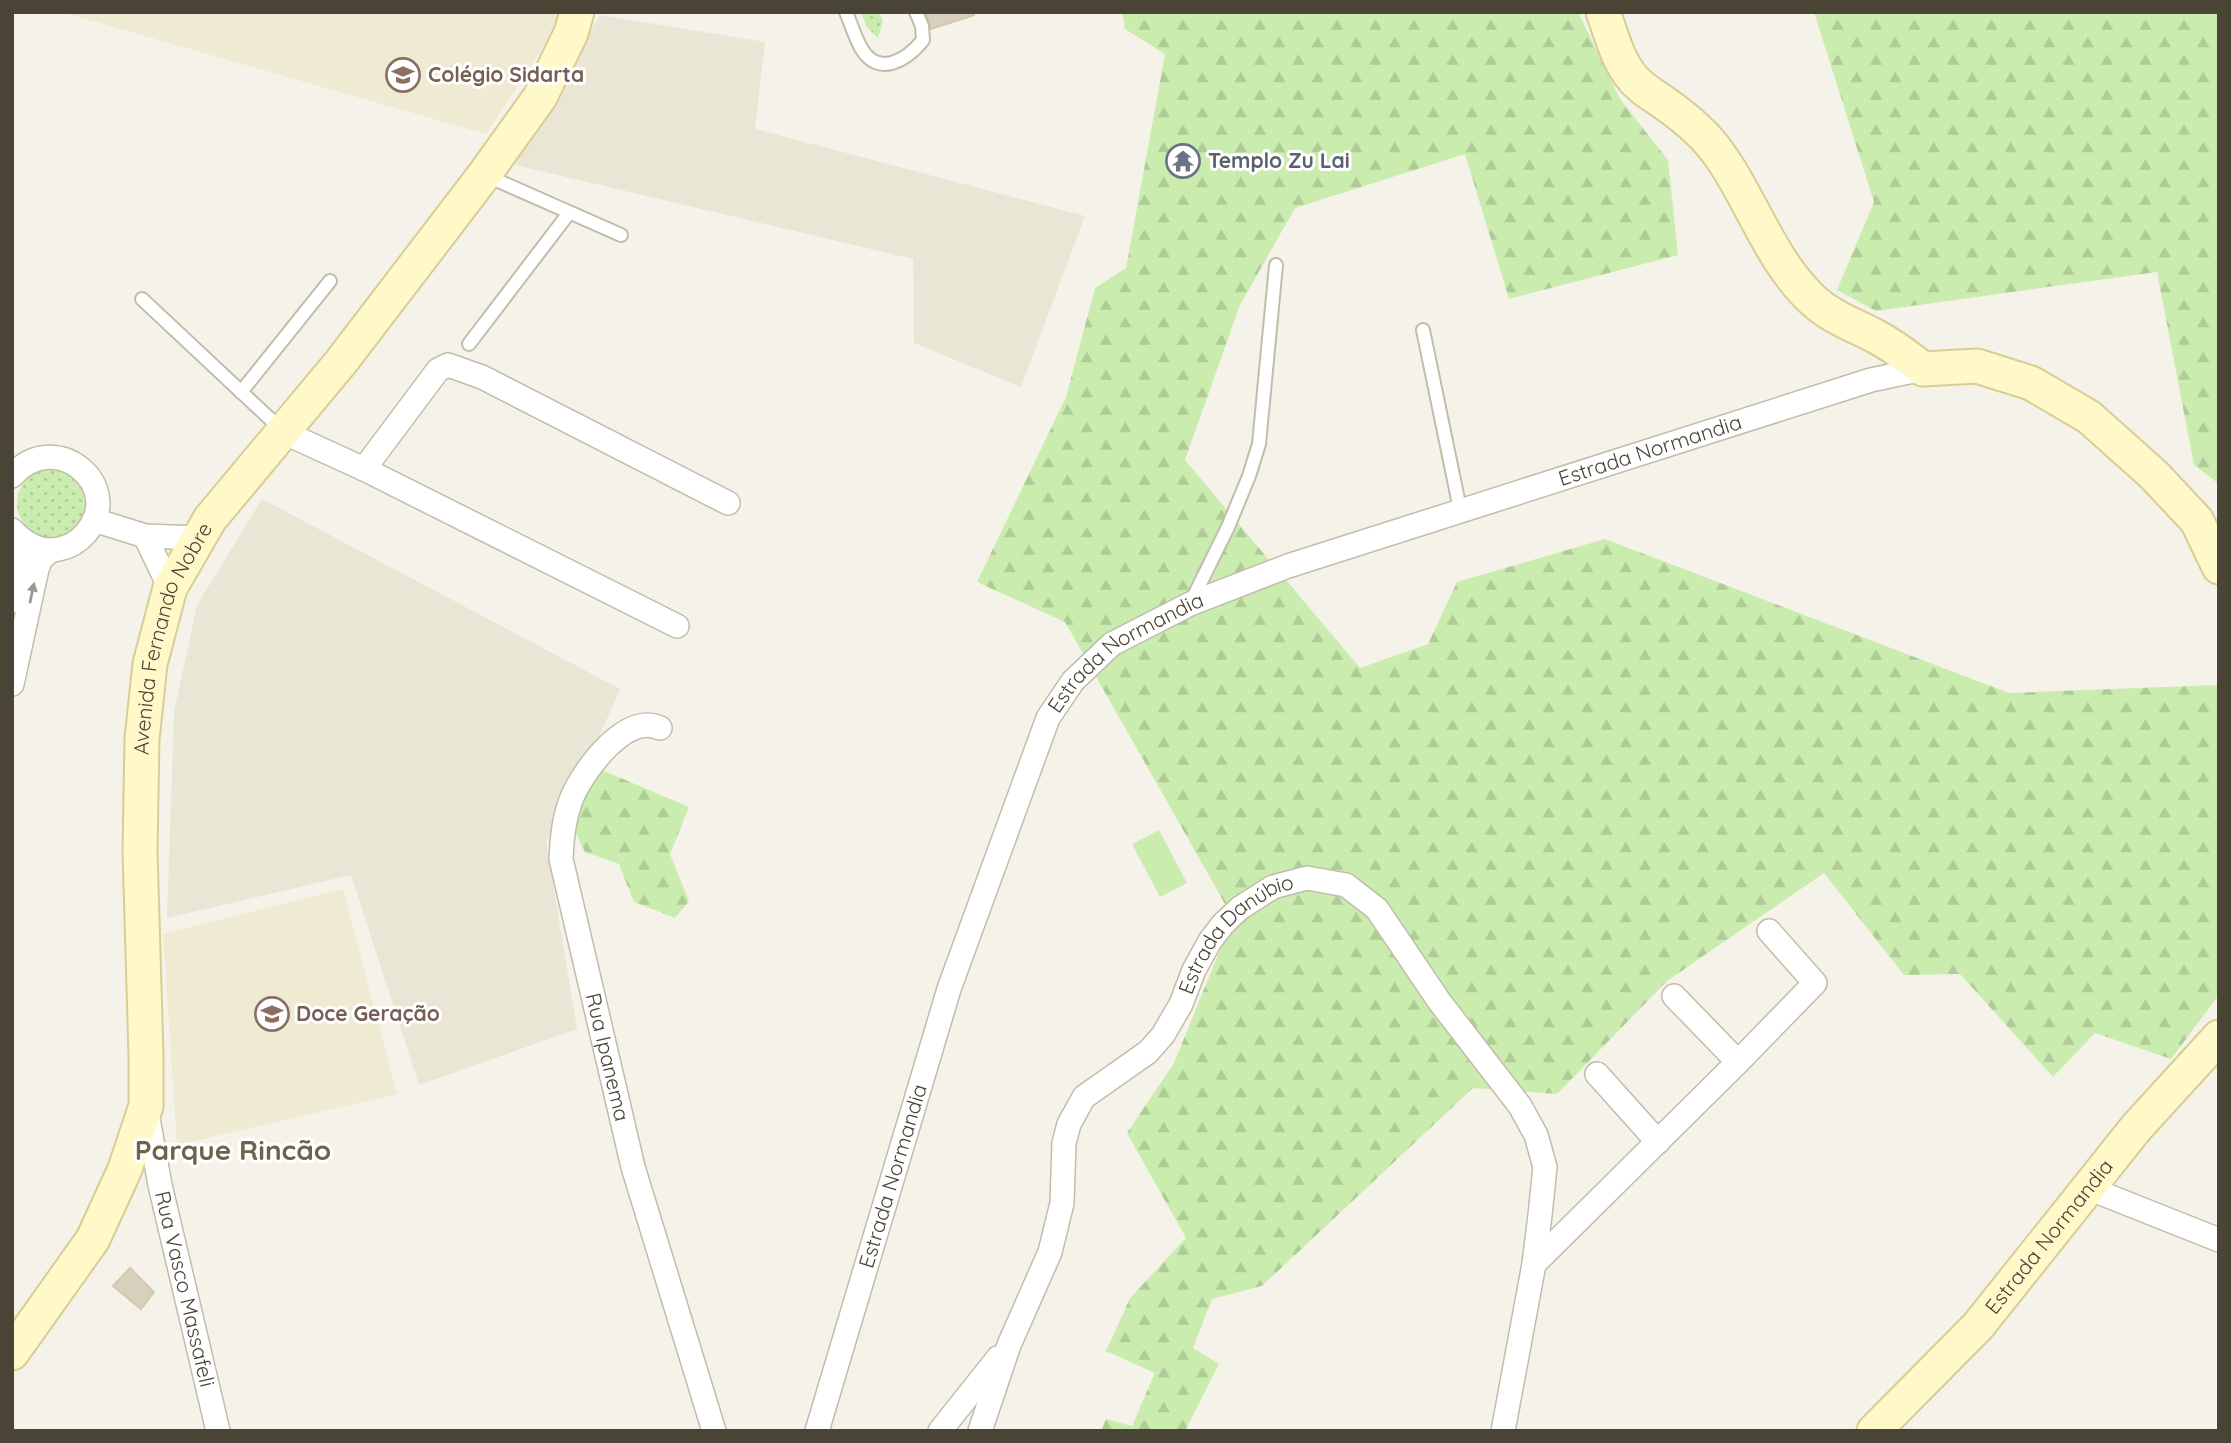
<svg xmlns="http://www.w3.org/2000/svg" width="2231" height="1443" font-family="Quicksand,sans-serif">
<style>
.residential{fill:#eae6d6}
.education{fill:#efead2}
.grass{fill:url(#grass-dots)}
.forest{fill:url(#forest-firs)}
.pitch{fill:#caecaf}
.building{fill:#d8d0bd;stroke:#d3c9b0;stroke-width:2}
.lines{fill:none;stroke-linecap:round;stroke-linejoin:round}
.lane-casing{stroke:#c2bcaa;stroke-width:16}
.street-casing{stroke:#c2bcaa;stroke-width:26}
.secondary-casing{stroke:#d8cd96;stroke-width:37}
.lane{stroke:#fff;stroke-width:12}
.street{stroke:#fff;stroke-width:23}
.secondary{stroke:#fff8c9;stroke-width:33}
.oneway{fill:#9b9890}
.labels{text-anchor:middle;stroke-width:6;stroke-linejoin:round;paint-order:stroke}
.education-label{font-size:21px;font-weight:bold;fill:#785e54;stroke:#fff;text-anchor:start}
.worship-label{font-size:21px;font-weight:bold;fill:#5b616d;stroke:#fff;text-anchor:start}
.street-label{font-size:21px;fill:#4a4436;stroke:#fff}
.district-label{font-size:28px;font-weight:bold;fill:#6d644d;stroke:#fff}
</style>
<defs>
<pattern id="grass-dots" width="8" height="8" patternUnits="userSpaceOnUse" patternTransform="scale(1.75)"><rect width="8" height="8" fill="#caecaf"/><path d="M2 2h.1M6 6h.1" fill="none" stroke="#afcc97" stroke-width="1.8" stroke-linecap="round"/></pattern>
<pattern id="forest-firs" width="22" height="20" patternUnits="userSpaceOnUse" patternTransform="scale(1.75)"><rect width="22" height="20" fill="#caecaf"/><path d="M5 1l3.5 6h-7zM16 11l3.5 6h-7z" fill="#afcc97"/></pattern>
</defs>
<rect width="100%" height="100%" fill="#f5f3e9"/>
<g class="residential">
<polygon points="600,15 765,42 755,129 1085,216 1021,387 914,343 913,259 515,165"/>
<polygon points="262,499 620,689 592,753 546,842 577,1029 419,1085 351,875 167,918 174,712 197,605"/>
</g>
<g class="education">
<polygon points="61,12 567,12 486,134"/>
<polygon points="343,889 397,1094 177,1145 163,934"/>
</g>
<g class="grass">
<polygon points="861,12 879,12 883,21 878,38 867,27"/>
<circle cx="51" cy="503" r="34"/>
</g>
<g class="forest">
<polygon points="1122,12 1578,12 1620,99 1668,160 1678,255 1509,299 1465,154 1295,208 1240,305 1185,460 1360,668 1428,644 1457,582 1605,539 2009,693 2217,685 2219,995 2171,1059 2095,1033 2053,1077 1960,974 1904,975 1824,873 1667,981 1557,1094 1473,1088 1262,1286 1212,1299 1193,1348 1219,1364 1185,1431 1101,1431 1106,1419 1132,1426 1155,1373 1106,1351 1130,1298 1186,1238 1127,1133 1174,1063 1233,918 1065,622 977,582 1066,397 1095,288 1126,268 1165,54 1125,29"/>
<polygon points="1814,12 2219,12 2219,484 2194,465 2157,272 1876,311 1837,290 1874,202"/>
<polygon points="602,770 689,807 670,854 689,901 675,918 634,902 619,864 585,852 571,823 579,780"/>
</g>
<polygon class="pitch" points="1159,830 1187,883 1160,897 1132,844"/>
<g class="building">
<polygon points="926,12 973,12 974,15 931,29"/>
<polygon points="130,1268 154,1292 141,1309 113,1286"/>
</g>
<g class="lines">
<g class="lane-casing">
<g id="lane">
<path d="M846,12C851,24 855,37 861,48C878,78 907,60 923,40L922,26L916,12"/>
<polyline points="485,175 621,235"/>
<polyline points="142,299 283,431"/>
<polyline points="1423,330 1460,509"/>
<polyline points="469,344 569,213"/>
<polyline points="241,392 330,281"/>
<polyline points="1190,604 1228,527 1249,476 1259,444 1276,265"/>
</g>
</g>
<g class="street-casing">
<g id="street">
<polyline points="283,432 364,469 677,626"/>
<polyline points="364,469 438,370 448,365 482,377 728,503"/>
<path d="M12,476C56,426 126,487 86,533C79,541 70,547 59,549C40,553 25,544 12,530"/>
<polyline points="94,520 145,536 198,538"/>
<polyline points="145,536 170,588"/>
<polyline points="12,601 22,552 19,538"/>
<polyline points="12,684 37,569 41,559 51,550"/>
<path id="s1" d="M660,728C626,712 585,769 573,795C564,816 562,837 561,859L633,1167L714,1431"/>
<polyline points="1674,996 1738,1062"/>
<polyline points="1597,1074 1658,1142"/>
<path id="s2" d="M147,1113L160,1185L218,1431"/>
<polyline points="2088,1188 2219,1240"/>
<polyline points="1534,1264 1738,1062 1815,983 1769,931"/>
<path id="s3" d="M817,1431L949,989L1048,718L1073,681L1112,644L1190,604L1288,566L1871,380L1923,369"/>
<polyline points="940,1431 998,1358"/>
<path id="s4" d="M980,1431L1009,1345L1050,1252L1062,1203L1064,1143L1069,1124L1084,1097L1148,1052L1163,1035L1181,1004L1194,970L1210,941L1223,924L1240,908L1273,887L1307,878L1346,885L1377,909L1439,1001L1520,1106L1536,1135L1545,1167L1540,1215L1534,1264L1503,1431"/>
</g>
</g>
<g class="secondary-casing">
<g id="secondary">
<path d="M1603,12C1611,33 1617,59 1631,76C1638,86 1650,93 1660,100C1679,113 1697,127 1712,145C1750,192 1768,260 1815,302C1833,318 1854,325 1875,336C1892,345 1908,357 1923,369L1977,366L2031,383L2089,417L2154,475L2197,521L2219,567"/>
<path id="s5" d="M12,1353L93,1239L125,1169L146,1106V1055L140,851L142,739L150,664L170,588L210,519L341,362L484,175L540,97L571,33L577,12"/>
<path id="s6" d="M1874,1431L1978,1326L2136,1128L2219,1037"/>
</g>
</g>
<use href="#lane" class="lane"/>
<use href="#street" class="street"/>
<use href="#secondary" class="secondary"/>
</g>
<defs><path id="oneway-solid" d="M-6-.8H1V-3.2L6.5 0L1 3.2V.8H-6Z" transform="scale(1.75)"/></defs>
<use class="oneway" href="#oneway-solid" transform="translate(32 593) rotate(-78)"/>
<defs>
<g id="school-ring" transform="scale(1.75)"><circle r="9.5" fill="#fff" stroke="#8d6e63" stroke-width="1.5"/><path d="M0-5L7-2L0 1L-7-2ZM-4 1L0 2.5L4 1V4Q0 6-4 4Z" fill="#8d6e63"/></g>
<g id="temple-ring" transform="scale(1.75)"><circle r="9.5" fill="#fff" stroke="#6b7280" stroke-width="1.5"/><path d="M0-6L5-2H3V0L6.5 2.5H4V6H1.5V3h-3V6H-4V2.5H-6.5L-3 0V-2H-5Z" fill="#6b7280"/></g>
</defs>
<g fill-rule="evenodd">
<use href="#school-ring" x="403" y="75"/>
<use href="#temple-ring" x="1183" y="161"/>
<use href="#school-ring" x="272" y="1014"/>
</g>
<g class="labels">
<g class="education-label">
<text x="428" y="82">Colégio Sidarta</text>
<text x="296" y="1021">Doce Geração</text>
</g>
<g class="worship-label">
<text x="1208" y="168">Templo Zu Lai</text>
</g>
<g class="street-label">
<text dy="7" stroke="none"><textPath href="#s3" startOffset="1421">Estrada Normandia</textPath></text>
<text dy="7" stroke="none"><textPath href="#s5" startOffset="756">Avenida Fernando Nobre</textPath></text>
<text dy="7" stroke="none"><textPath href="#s3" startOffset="854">Estrada Normandia</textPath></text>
<text dy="7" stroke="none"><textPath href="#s4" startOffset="583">Estrada Danúbio</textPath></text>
<text dy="7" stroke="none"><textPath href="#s1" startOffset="388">Rua Ipanema</textPath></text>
<text dy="7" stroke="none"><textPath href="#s3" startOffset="266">Estrada Normandia</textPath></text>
<text dy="7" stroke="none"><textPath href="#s6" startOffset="262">Estrada Normandia</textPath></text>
<text dy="7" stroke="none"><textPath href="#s2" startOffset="180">Rua Vasco Massafeli</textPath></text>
</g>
<g class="district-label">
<text x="233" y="1160">Parque Rincão</text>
</g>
</g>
<rect width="2231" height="1443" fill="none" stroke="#4a4436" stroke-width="28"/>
</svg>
